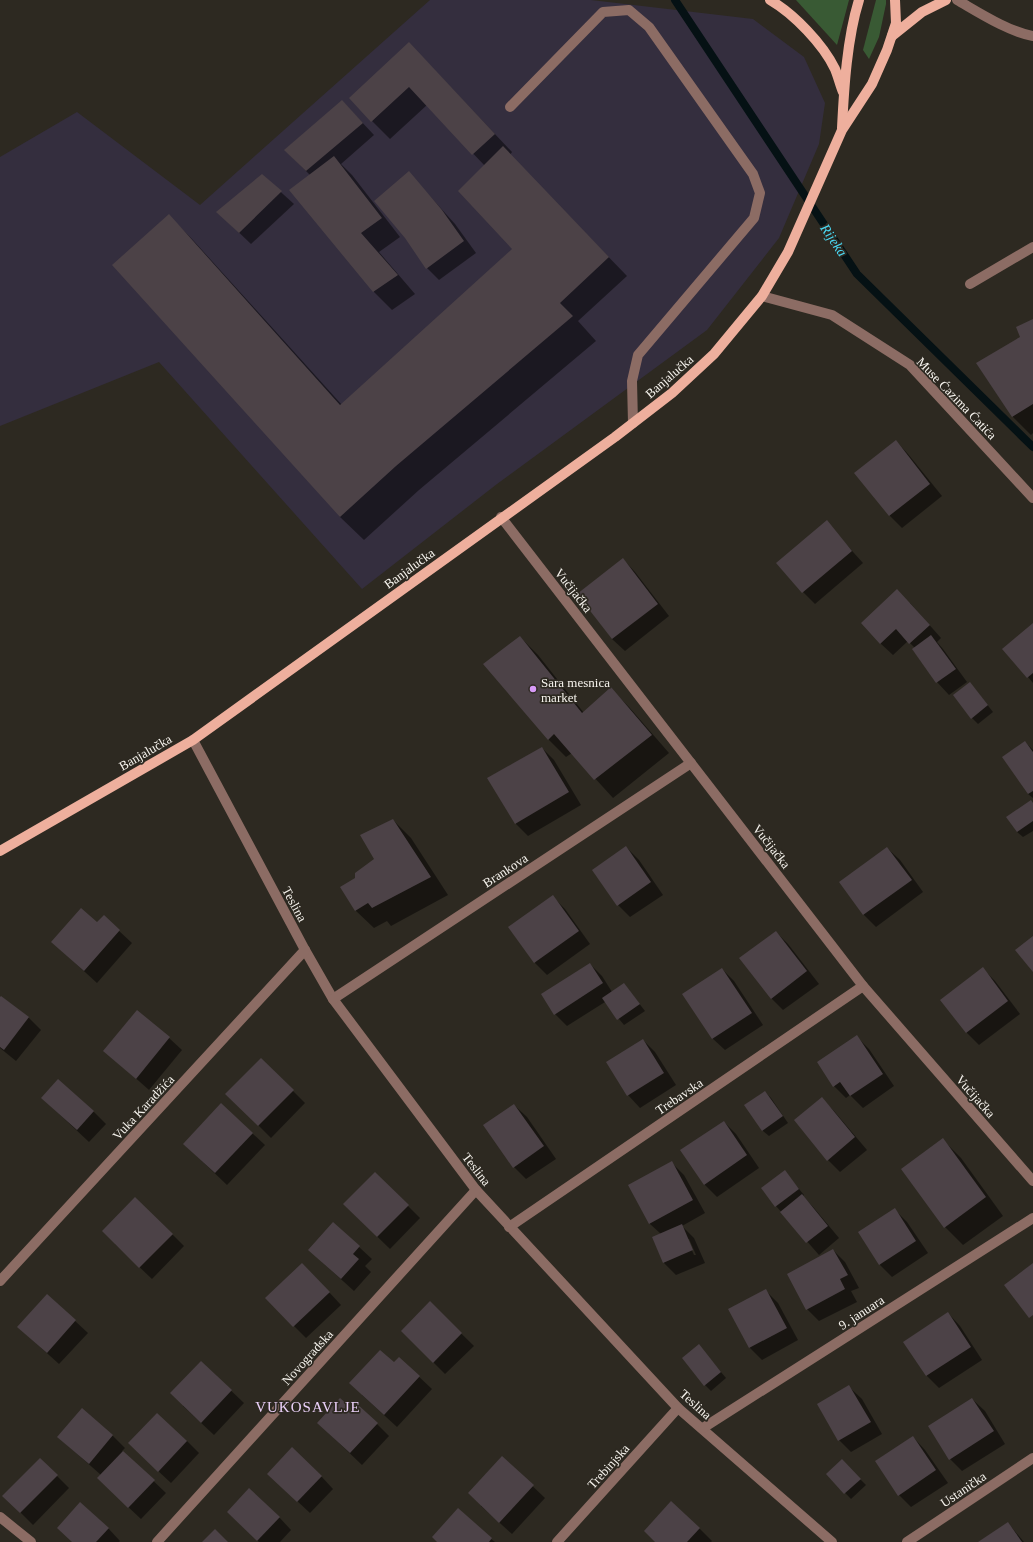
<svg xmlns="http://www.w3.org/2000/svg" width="1033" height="1542" font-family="'Times New Roman',serif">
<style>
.commercial{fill:#342e3e}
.green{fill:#395a34}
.shadow{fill:#0007;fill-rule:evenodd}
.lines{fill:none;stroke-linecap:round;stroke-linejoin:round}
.stream{stroke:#051114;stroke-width:8}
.building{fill:#4c4247}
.minor{stroke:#8c6c64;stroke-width:10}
.major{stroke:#eeaf9d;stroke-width:10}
.poi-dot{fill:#d89af8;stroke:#2d2921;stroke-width:1.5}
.labels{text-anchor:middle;stroke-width:3.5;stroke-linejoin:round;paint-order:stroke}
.street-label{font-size:13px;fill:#f6f3ed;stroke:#2d2921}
.poi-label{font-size:13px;fill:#f6f3ed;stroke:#2d2921;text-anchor:start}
.water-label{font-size:14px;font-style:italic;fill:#4bd8f3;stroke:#2d2921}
.quarter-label{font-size:15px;letter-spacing:1px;fill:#ebd1f9;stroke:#2d2921}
</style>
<rect width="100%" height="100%" fill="#2d2921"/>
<polygon class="commercial" points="430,0 591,0 753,19 804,57 825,103 819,144 779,238 707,330 497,484 362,589 159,362 0,426 0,157 77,112 200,205"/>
<g class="green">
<polygon points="796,0 849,0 837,45"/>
<polygon points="876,0 886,0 886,4 879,37 869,59 863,50"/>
</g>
<g class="shadow">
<polygon points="427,62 512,152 510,155 627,276 578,321 596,341 419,490 364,540 340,517 169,216 192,239 342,405 513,249 485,166 427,105 390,139 372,121"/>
<polygon points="342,101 374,135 341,164 352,175 400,237 379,252 415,294 392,310 374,292 310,175 285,150"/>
<polygon points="409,173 455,224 476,253 439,280 427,268"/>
<polygon points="262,175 294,204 251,244 230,224"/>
<polygon points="1033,320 1033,433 1031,435 1013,417 977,364 1022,337"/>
<polygon points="896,441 908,454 942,496 902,528 890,516 856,473"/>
<polygon points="826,522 863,563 815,604 803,592"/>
<polygon points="623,559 635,572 669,616 625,651 612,639"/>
<polygon points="910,603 941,638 937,642 943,649 967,682 949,695 937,682 913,650 915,648 908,641 893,655 880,643"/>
<polygon points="1033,624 1033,683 1028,677"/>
<polygon points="520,637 538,655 584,713 611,689 629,707 669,753 613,798 572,753 566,757 548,739"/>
<polygon points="975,689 993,712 978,724 972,718"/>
<polygon points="1025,742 1033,750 1033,798 1028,794"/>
<polygon points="542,748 554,760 581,805 528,836 516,824 489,778"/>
<polygon points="1033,804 1033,831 1023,837 1017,832"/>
<polygon points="393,820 411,838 448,895 391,926 387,921 374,928 355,910 355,879 376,860"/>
<polygon points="626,847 639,860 663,895 630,917 618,905"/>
<polygon points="887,848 900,860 923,892 876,927 863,914"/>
<polygon points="553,897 565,909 590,944 547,975 535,963"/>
<polygon points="104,917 132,943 97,983 52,942 97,923"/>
<polygon points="776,932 788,944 819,984 783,1010 771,998"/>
<polygon points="590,964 602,976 612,992 624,984 645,1011 624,1025 605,1002 567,1026 555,1014"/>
<polygon points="722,969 734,981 763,1025 725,1050 712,1038"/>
<polygon points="983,969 995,981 1020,1014 979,1045 966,1032"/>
<polygon points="1,997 29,1018 41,1030 16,1061 0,1048 0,999"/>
<polygon points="138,1012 169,1038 182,1050 149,1090 105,1051"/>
<polygon points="857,1037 869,1049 894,1086 863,1108 850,1095 846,1098 834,1086"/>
<polygon points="643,1040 655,1052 676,1085 640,1108 628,1095"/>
<polygon points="261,1059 305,1103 271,1138 227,1094"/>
<polygon points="765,1092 771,1098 788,1123 769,1136 763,1131 745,1105"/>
<polygon points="42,1098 93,1111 106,1124 89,1142"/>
<polygon points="822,1099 834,1111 867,1150 840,1172 828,1160"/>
<polygon points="514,1105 527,1117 556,1159 526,1179 514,1167"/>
<polygon points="724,1122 736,1134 759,1168 717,1197 704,1184"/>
<polygon points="252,1133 265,1145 227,1185 184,1144"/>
<polygon points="943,1140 961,1158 1003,1216 963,1245 945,1227"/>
<path d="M672,1163L684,1175L705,1213L682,1226L694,1238L705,1263L676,1275L664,1263L653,1238L661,1234L650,1224L630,1185ZM687,1239H689L696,1255H694Z"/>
<polygon points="785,1172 804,1195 803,1196 814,1208 839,1238 819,1255 776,1206"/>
<polygon points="375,1173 420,1218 390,1249 357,1217"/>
<polygon points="895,1210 907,1222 928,1253 892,1277 880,1265"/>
<polygon points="333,1223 372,1259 365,1266 371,1272 354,1291 322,1262"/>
<polygon points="172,1234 184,1246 152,1279 115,1244"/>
<polygon points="833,1250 845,1262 859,1288 851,1291 857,1302 819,1321 807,1309"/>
<polygon points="314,1276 341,1305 306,1338 294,1326"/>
<polygon points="765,1290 778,1303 798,1340 762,1360 750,1348 730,1310"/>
<polygon points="47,1295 88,1333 59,1364 18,1327"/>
<polygon points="430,1303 474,1346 445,1374 402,1331"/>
<polygon points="948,1313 960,1326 982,1360 939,1388 927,1376 905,1342"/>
<polygon points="699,1346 726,1378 711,1391 705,1385"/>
<polygon points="399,1358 432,1389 397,1427 362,1395"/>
<polygon points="201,1362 244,1403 214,1435 183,1406"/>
<polygon points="849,1387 862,1399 882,1434 851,1452 839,1440"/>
<polygon points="972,1399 985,1411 1005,1444 962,1471 950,1459"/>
<polygon points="82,1410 113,1436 125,1448 122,1451 166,1493 141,1519 110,1490 101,1475 58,1437"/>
<polygon points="351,1410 377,1424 389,1436 362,1465 318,1423"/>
<polygon points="913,1437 925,1450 948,1483 911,1507 899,1495"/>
<polygon points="187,1441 199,1453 171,1483 142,1456"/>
<polygon points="502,1457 545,1498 512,1534 481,1506"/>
<polygon points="40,1459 69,1488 33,1525 4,1496"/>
<polygon points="842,1461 866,1485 851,1499 827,1474"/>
<polygon points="321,1476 333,1489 310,1513 281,1486"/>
<polygon points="671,1503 700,1529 712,1541 711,1542 656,1542"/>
<polygon points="279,1517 291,1530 280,1542 259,1542 240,1524"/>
<polygon points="1008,1523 1024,1542 979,1542"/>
<polygon points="108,1528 120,1541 119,1542 72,1542"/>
<polygon points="491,1539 495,1542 438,1542"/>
</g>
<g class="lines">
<polyline class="stream" points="675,0 857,274 1033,447"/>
</g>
<g class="building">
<polygon points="409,42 495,134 472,155 409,87 371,122 349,98"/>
<polygon points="342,100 363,123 306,171 284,150"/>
<polygon points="503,146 609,257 560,303 573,316 396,466 340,517 112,265 169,214 340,405 512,249 458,191"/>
<polygon points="334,156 382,218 361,233 398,275 373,292 289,190"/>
<polygon points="409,171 442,210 464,241 426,269 405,238 374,201"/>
<polygon points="262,174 282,191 239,233 216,212"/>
<polygon points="1033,319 1033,404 1012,417 976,363 1020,337 1016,327"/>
<polygon points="896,440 930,484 889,516 854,473"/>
<polygon points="827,520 852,551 802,593 776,563"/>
<polygon points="623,558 658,604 612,639 577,594"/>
<polygon points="897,589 930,625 909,644 896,629 880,644 861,623"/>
<polygon points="1033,623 1033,673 1027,678 1002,649"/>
<polygon points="931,635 956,669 936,683 912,649"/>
<polygon points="520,636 582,713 611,687 652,735 594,780 554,734 548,740 483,664"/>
<polygon points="970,682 988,705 971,719 953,695"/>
<polygon points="1025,741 1033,752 1033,791 1028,794 1002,757"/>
<polygon points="542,747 569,792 515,824 487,778"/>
<polygon points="1031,800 1033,803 1033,821 1017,832 1006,817"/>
<polygon points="393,819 431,877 372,908 368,903 355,911 340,887 355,878 355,873 374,859 360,835"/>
<polygon points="626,846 651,882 617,906 592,870"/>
<polygon points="887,847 912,880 863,915 839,882"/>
<polygon points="553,895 579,931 534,963 508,927"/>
<polygon points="81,908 97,922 104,915 120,930 84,971 51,942"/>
<polygon points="776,931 807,971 771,999 739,958"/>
<polygon points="1033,936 1033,972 1015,950"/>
<polygon points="590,963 603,983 554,1015 541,994"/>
<polygon points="983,967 1008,1001 966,1033 940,1000"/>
<polygon points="722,968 752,1013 712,1039 682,994"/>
<polygon points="624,983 640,1004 617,1020 602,998"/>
<polygon points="1,996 29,1017 4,1050 0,1047 0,997"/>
<polygon points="137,1010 170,1037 136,1079 103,1051"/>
<polygon points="857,1035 883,1074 850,1096 840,1082 833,1087 817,1062"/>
<polygon points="643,1039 664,1073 627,1096 606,1062"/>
<polygon points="261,1058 294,1090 258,1126 225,1094"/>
<polygon points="58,1079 94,1111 77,1130 41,1098"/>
<polygon points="765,1091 783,1116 762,1131 744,1105"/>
<polygon points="822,1097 855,1137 827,1161 794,1120"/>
<polygon points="221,1103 253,1133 215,1173 183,1144"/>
<polygon points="514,1104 544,1146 513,1168 483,1125"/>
<polygon points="724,1121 747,1155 704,1185 680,1150"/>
<polygon points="943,1138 986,1197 944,1228 901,1169"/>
<polygon points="672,1161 693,1200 649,1224 628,1185"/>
<polygon points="785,1170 799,1189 775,1207 761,1188"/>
<polygon points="375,1172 409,1205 377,1237 343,1204"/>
<polygon points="802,1194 828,1226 806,1243 780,1212"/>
<polygon points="135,1197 173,1234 139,1268 102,1231"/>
<polygon points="895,1208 916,1241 879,1265 858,1232"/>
<polygon points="333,1222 360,1246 353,1254 359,1259 341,1279 308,1250"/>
<polygon points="682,1224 693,1250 663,1263 652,1237"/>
<polygon points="833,1249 848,1275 840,1279 845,1289 806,1310 787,1274"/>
<polygon points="302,1263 330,1292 293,1327 265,1298"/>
<polygon points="1033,1263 1033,1315 1029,1318 1004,1285"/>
<polygon points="766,1289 787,1328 749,1348 728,1309"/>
<polygon points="47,1294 76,1320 47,1353 17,1327"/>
<polygon points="430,1301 462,1333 433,1363 401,1331"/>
<polygon points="948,1312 971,1347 926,1376 903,1342"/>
<polygon points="699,1344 721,1372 704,1386 682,1358"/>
<polygon points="380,1350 394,1362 399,1357 420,1376 384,1415 349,1383"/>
<polygon points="201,1361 232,1390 201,1423 170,1393"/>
<polygon points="849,1385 871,1422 838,1441 817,1404"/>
<polygon points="340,1398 351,1408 356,1403 378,1423 350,1453 317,1423"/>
<polygon points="972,1398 994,1431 949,1460 928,1426"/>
<polygon points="82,1408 113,1435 89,1464 57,1437"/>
<polygon points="157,1413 187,1441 158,1472 128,1443"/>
<polygon points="913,1436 936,1470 898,1496 875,1461"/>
<polygon points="292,1447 322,1476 297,1502 267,1474"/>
<polygon points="123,1451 155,1480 128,1508 97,1478"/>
<polygon points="502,1456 534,1485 499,1523 468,1493"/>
<polygon points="40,1458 58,1475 20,1513 2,1496"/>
<polygon points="842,1459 861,1479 844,1494 826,1474"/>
<polygon points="249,1488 280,1517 257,1541 227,1512"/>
<polygon points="671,1501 700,1528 687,1542 655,1542 644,1531"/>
<polygon points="80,1502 109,1528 96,1542 72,1542 57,1528"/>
<polygon points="458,1508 492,1538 489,1542 437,1542 432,1537"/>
<polygon points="1008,1522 1022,1542 978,1542"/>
<polygon points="215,1529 228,1542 202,1542"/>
</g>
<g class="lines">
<g class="minor">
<path d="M957,0C978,12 1009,32 1033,36"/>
<polyline points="510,107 603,12 629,10 649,27 753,174 760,193 754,218 638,355 632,381 633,423"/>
<polyline points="970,284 1033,247"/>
<polyline points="762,296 832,315 910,365 1033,498"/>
<polyline points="501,517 863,986 1033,1181"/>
<polyline points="193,740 305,950 333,999 476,1190 678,1408 832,1542"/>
<polyline points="333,999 691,763"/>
<polyline points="509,1227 863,986"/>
<polyline points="0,1281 305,950"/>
<polyline points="703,1428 1033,1218"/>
<polyline points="0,1517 31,1542"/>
<polyline points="157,1542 476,1190"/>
<polyline points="557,1542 678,1408"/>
<polyline points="907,1542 1033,1458"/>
</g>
<g class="major">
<path d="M770,0C794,14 823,44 835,69C838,76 840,85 843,92"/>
<polyline points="892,36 922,12 946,0"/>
<path d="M842,128C844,88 847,38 859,0"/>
<polyline points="0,851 193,740 615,437 672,393 714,354 762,296 788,252 842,130 872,84 887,50 896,23 895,0"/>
</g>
</g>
<circle class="poi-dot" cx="533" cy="689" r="4"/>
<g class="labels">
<g class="street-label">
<text transform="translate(669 376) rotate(-41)" y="5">Banjalučka</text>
<text transform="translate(957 398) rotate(46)" y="5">Muse Ćazima Ćatića</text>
<text transform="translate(409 568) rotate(-36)" y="5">Banjalučka</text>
<text transform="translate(574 590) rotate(52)" y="5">Vučijačka</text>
<text transform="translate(145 752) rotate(-30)" y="5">Banjalučka</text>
<text transform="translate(772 846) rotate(52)" y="5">Vučijačka</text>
<text transform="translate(505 870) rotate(-33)" y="5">Brankova</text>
<text transform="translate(295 904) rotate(62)" y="5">Teslina</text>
<text transform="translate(679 1096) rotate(-34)" y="5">Trebavska</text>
<text transform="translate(976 1096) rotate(49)" y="5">Vučijačka</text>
<text transform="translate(143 1107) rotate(-47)" y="5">Vuka Karadžića</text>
<text transform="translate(477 1169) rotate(52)" y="5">Teslina</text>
<text transform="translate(861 1312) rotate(-33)" y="5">9. januara</text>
<text transform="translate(307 1357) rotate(-48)" y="5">Novogradska</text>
<text transform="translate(696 1404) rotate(42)" y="5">Teslina</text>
<text transform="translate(608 1466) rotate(-48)" y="5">Trebinjska</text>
<text transform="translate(963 1489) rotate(-34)" y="5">Ustanička</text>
</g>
<g class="poi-label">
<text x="541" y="687">Sara mesnica<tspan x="541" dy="15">market</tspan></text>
</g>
<g class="water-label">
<text transform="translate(834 240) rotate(56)" y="5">Rijeka</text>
</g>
<g class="quarter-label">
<text x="308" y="1412">VUKOSAVLJE</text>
</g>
</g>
</svg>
